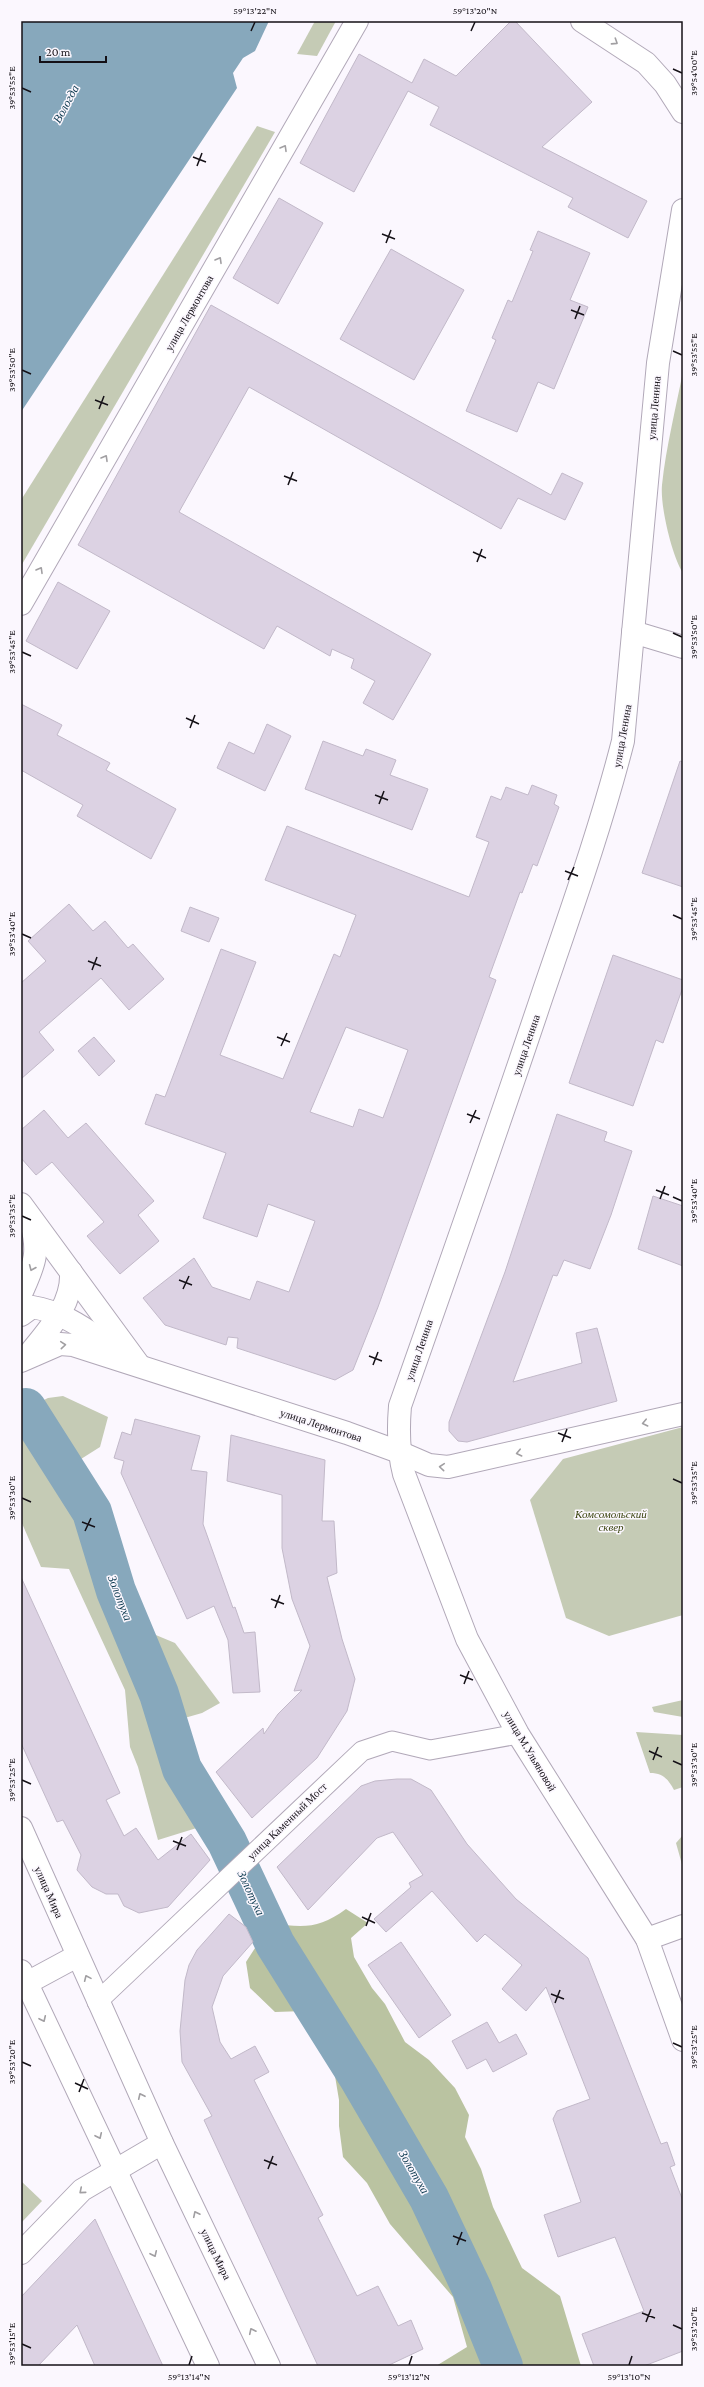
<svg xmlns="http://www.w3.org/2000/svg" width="704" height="2387" font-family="'Crimson Pro',serif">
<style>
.green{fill:#c5cbb5}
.forest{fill:#bac3a1}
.water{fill:#87a8bc}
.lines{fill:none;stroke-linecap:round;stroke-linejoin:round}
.river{stroke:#87a8bc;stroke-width:40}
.building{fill:#dcd2e3;stroke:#c2b9c9;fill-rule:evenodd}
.pedestrian-casing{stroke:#b1a8b8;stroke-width:21}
.minor-casing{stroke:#b1a8b8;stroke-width:24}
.tertiary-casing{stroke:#b1a8b8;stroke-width:24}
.secondary-casing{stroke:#b1a8b8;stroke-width:24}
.pedestrian{stroke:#fff;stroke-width:19}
.minor{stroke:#fff;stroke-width:22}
.tertiary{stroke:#fff;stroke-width:22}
.secondary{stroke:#fff;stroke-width:22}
.oneway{stroke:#a19fa2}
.ticks{fill:none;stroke:#141016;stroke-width:1.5}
.labels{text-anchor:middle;stroke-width:3;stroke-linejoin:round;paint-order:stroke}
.street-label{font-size:11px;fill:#141016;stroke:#fbf7fe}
.park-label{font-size:11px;font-style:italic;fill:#39430c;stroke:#fbf7fe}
.water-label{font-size:12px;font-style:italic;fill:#0d3a50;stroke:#fbf7fe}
.neatline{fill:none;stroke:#141016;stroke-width:1.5}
.ticks-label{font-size:10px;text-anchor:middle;fill:#141016}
</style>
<rect width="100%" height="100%" fill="#fbf7fe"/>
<g class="green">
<polygon points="315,21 336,21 317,56 297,54"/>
<polygon points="257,126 275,132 21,566 21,500"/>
<path d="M683,371V573C672,556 660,506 662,485C666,447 676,408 683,371Z"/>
<polygon points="63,1396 108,1417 100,1447 81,1459 90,1492 151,1633 175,1643 220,1703 202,1713 174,1721 178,1769 216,1822 158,1840 138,1767 130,1747 125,1690 69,1569 41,1567 21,1521 21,1411 48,1398"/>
<polygon points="683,1427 683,1615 609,1636 566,1618 530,1500 563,1459"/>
<polygon points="683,1700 683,1717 654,1712 652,1707"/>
<path d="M636,1732L683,1735V1787L674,1790C668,1779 663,1773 650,1773Z"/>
<polygon points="683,1835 683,1868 676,1843"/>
<polygon points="21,2181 42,2201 21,2223"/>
</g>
<path class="forest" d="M346,1909L368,1923L351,1938L354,1957L372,1988L385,2004L405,2042L429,2060L455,2088L469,2115L465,2137L481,2169L493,2207L522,2268L560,2296L581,2366H436L467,2347L453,2297L390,2224L367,2183L343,2157L339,2126V2100L334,2070L322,2038L305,2011L275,2012L250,1988L246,1962L271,1923C303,1928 319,1929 346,1909Z"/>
<polygon class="water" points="21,21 269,21 255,51 243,58 233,73 237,88 21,412"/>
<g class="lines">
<polyline class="river" points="26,1408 92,1512 116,1591 159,1694 182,1769 227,1842 275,1944 359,2078 429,2198 472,2289 503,2366"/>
</g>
<g class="building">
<polygon points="511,21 515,21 592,102 542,147 647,201 628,238 568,207 573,198 430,125 439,107 408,91 354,192 300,163 359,54 412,83 424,59 456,76"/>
<polygon points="279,198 323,223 278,304 233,278"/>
<polygon points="538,231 590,253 570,300 588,307 554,389 538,382 517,432 466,411 496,340 492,338 508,300 512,302 533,251 530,250"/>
<polygon points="391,249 464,290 414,380 340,339"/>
<polygon points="211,305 551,495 562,473 583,483 565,520 518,498 501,529 249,387 179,512 431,654 393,720 363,703 375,681 351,668 354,659 332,649 330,656 277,626 264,649 78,545"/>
<polygon points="58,582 110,611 77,669 26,641"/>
<polygon points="21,704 62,725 57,735 110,763 106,770 176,809 151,859 77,816 83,805 21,770"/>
<polygon points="267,724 291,736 265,791 217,768 229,742 254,754"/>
<polygon points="323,741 363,756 366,749 396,760 390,775 428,789 412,830 305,789"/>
<polygon points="680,761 683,762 683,887 642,873"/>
<path d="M532,785L557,795L554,804L559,807L537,866L533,864L522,893L520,892L489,977L496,980L378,1307L353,1370L335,1380L237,1348L238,1338L228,1337L226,1345L165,1325L143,1298L194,1258L212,1287L250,1300L257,1281L289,1292L315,1221L268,1204L257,1237L203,1218L226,1153L145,1124L156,1094L165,1097L221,949L256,962L220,1055L283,1079L334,954L340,957L356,915L265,880L287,826L469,897L489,842L476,837L491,796L501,800L506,787L528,795ZM346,1027L408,1050L383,1118L359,1109L353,1127L310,1112Z"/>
<polygon points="69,904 93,931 105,921 128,948 133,944 164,979 129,1010 101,978 39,1032 54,1050 21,1079 21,983 46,961 28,941"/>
<polygon points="190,907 219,918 209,942 181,931"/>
<polygon points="613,955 683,980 683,987 663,1043 656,1040 633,1106 569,1083"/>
<polygon points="94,1037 115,1061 99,1076 78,1051"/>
<polygon points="44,1110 68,1138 86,1123 154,1201 138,1215 159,1241 120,1274 87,1236 104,1222 52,1162 36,1175 21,1158 21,1130"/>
<polygon points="557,1114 607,1132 604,1141 632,1151 611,1215 590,1269 564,1260 557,1276 553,1275 513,1382 582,1363 576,1333 597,1328 617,1401 467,1442 458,1441 449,1431 449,1422 505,1272"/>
<polygon points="653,1196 683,1206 683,1266 638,1249"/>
<polygon points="135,1419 200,1436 191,1470 207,1472 203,1524 233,1608 235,1607 244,1633 255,1632 260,1692 233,1693 228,1640 214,1606 187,1619 121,1473 124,1461 114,1458 122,1432 131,1435"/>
<polygon points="231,1435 325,1460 322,1521 334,1521 337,1573 327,1577 342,1639 355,1679 347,1711 317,1758 252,1818 216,1772 263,1728 264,1734 278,1714 302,1690 294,1691 310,1646 292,1599 282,1548 282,1495 227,1481"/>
<polygon points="21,1577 120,1793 106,1800 124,1836 136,1828 158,1860 191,1834 210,1860 168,1907 139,1913 124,1906 118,1894 106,1894 92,1887 77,1870 81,1855 63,1820 57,1822 21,1743"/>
<polygon points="397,1779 411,1779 431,1790 467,1844 516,1899 588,1958 661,2144 667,2142 675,2165 670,2167 683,2201 683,2351 644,2366 594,2366 582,2334 644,2311 615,2237 558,2257 544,2215 581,2202 553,2119 557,2111 590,2099 546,1987 526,2011 502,1989 522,1965 485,1934 477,1942 432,1891 386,1932 374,1919 411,1887 409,1883 423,1875 393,1832 377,1838 308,1910 277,1867 361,1786 375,1781"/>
<polygon points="229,1914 246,1927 253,1942 223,1976 212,2007 220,2042 231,2059 255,2046 269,2072 254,2080 323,2215 318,2218 357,2296 378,2286 398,2326 411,2320 423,2349 387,2366 318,2366 204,2120 212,2116 182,2062 180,2031 185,1980 189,1965 197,1950"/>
<polygon points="401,1942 451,2015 419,2038 368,1965"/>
<polygon points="487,2022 499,2043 516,2034 527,2054 493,2072 486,2059 467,2069 452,2041"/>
<polygon points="95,2219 163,2366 95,2366 77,2325 38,2366 21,2366 21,2297"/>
</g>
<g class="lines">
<g class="pedestrian-casing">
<polyline id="pedestrian" points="97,2002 362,1751 392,1741 430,1750 518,1734"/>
</g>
<g class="minor-casing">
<g id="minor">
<polyline points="582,21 646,63 665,84 683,112"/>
<path d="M683,210L658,363L623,741C601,827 571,911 542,996C496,1133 448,1270 400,1406C398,1430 398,1451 404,1474L467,1639L518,1734L647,1939L683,2040"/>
<polyline points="21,604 357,21"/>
<polyline points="633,632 683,647"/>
<polyline points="21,1204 139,1365"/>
<path d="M21,1294C34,1264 40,1255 31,1222"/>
<path d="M21,1315L32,1307C65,1312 90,1333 118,1351"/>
<path d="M26,1358C46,1332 73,1306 71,1272"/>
<polyline points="21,1361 60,1344 73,1345 347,1433 399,1452 429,1465 448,1467 683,1414"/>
<polyline points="647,1939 683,1926"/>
</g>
</g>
<g class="tertiary-casing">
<polyline id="tertiary" points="21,2253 82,2190 162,2143"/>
</g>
<g class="secondary-casing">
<g id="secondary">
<polyline points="21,1828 162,2143 269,2366"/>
<polyline points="21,1971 208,2366"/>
<polyline points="27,1983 77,1956"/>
</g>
</g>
<use href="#pedestrian" class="pedestrian"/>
<use href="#minor" class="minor"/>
<use href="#tertiary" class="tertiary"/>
<use href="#secondary" class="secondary"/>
</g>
<defs><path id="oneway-chevron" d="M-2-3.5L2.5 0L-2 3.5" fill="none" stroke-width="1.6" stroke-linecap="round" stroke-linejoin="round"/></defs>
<g class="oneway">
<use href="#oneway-chevron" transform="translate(615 42) rotate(33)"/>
<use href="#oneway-chevron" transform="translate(284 148) rotate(-60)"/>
<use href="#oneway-chevron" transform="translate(219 260) rotate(-60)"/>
<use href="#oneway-chevron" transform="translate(105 458) rotate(-60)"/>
<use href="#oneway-chevron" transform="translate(40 570) rotate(-60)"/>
<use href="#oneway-chevron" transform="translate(32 1268) rotate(113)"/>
<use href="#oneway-chevron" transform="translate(63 1345) rotate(-5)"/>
<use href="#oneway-chevron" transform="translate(645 1423) rotate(167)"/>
<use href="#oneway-chevron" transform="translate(519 1453) rotate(167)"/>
<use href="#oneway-chevron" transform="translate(442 1467) rotate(-175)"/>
<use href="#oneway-chevron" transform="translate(87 1978) rotate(-114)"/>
<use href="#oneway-chevron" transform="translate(43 2019) rotate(65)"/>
<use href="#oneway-chevron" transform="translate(141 2096) rotate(-115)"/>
<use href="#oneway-chevron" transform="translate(99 2136) rotate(65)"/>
<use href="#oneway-chevron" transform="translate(82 2191) rotate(140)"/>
<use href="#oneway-chevron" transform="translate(196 2214) rotate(-116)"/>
<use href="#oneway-chevron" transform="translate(154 2254) rotate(65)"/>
<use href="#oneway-chevron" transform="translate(252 2331) rotate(-116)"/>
</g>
<path class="ticks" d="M251,31L255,22M471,31L475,22M673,69L682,73M22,88L31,92M193,157L206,162M197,166L202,153M382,234L395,239M386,243L391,230M571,310L584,315M575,319L580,306M673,351L682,355M22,370L31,374M95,400L108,405M99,409L104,396M284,476L297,481M288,485L293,472M473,552L486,558M477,562L482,549M673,633L682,637M22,652L31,656M186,718L199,724M190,728L195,715M375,795L388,800M379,804L384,791M565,871L578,876M568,880L574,867M673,915L682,919M22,934L31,938M88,961L101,966M92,970L97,957M277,1037L290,1042M281,1046L287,1033M467,1114L480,1119M470,1123L476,1110M656,1190L669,1195M673,1197L682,1201M660,1199L665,1186M22,1216L31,1220M179,1280L192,1285M183,1289L189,1276M369,1356L382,1361M373,1365L378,1352M558,1433L571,1438M562,1442L567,1429M673,1479L682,1483M22,1498L31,1502M82,1522L95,1527M85,1531L91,1518M271,1599L284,1604M275,1608L280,1595M460,1675L473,1680M464,1684L469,1671M649,1751L662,1757M653,1760L658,1747M673,1761L682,1765M22,1780L31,1784M173,1841L186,1846M177,1850L182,1837M362,1917L375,1923M366,1926L371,1913M551,1994L564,1999M555,2003L560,1990M673,2043L682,2047M22,2062L31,2066M75,2083L88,2089M79,2092L84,2079M264,2160L277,2165M268,2169L273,2156M453,2236L466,2241M457,2245L462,2232M642,2313L655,2318M646,2322L651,2309M673,2325L682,2329M22,2344L31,2348M189,2365L192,2356M409,2365L412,2356M629,2365L632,2356"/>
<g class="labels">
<g class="street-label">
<text transform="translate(189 313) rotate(-60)" y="4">улица Лермонтова</text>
<text transform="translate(654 408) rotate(-85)" y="4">улица Ленина</text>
<text transform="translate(622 736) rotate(-80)" y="4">улица Ленина</text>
<text transform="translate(526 1045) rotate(-71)" y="4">улица Ленина</text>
<text transform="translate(419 1350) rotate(-71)" y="4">улица Ленина</text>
<text transform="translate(321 1425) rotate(18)" y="4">улица Лермонтова</text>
<text transform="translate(530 1751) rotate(59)" y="4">улица М.Ульяновой</text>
<text transform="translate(287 1821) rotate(-44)" y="4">улица Каменный Мост</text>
<text transform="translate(49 1892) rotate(66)" y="4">улица Мира</text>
<text transform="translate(216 2254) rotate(64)" y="4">улица Мира</text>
</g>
<g class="park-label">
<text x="611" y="1518">Комсомольский<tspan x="611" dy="13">сквер</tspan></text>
</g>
<g class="water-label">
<text transform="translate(66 104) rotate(-62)" y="4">Вологда</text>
<text transform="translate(120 1598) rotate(69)" y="4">Золотуха</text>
<text transform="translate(251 1893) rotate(65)" y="4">Золотуха</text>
<text transform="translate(414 2172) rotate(60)" y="4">Золотуха</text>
</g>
</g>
<rect width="704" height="2387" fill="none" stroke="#fbf7fe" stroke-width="44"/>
<path d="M40 56v6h66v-6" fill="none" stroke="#141016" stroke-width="2"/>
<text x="46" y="56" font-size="12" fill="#141016" stroke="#fbf7fe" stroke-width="3" paint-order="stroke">20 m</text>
<rect x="22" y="22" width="660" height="2343" class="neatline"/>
<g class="ticks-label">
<text x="255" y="14">59°13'22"N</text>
<text x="475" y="14">59°13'20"N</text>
<text transform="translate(693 73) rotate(-90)" y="4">39°54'00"E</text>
<text transform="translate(11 88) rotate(-90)" y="4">39°53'55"E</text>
<text transform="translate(693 355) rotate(-90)" y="4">39°53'55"E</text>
<text transform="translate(11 370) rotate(-90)" y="4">39°53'50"E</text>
<text transform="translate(693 637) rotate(-90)" y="4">39°53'50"E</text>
<text transform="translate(11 652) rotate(-90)" y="4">39°53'45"E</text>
<text transform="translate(693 919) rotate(-90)" y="4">39°53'45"E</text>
<text transform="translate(11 934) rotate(-90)" y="4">39°53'40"E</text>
<text transform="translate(693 1201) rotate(-90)" y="4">39°53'40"E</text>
<text transform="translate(11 1216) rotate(-90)" y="4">39°53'35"E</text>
<text transform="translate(693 1483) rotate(-90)" y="4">39°53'35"E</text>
<text transform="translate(11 1498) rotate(-90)" y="4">39°53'30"E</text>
<text transform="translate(693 1765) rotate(-90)" y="4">39°53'30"E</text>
<text transform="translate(11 1780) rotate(-90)" y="4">39°53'25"E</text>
<text transform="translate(693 2047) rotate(-90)" y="4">39°53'25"E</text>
<text transform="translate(11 2062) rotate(-90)" y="4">39°53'20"E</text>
<text transform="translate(693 2329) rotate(-90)" y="4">39°53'20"E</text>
<text transform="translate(11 2344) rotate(-90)" y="4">39°53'15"E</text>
<text x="189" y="2380">59°13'14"N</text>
<text x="409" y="2380">59°13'12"N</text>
<text x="629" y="2380">59°13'10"N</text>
</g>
</svg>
